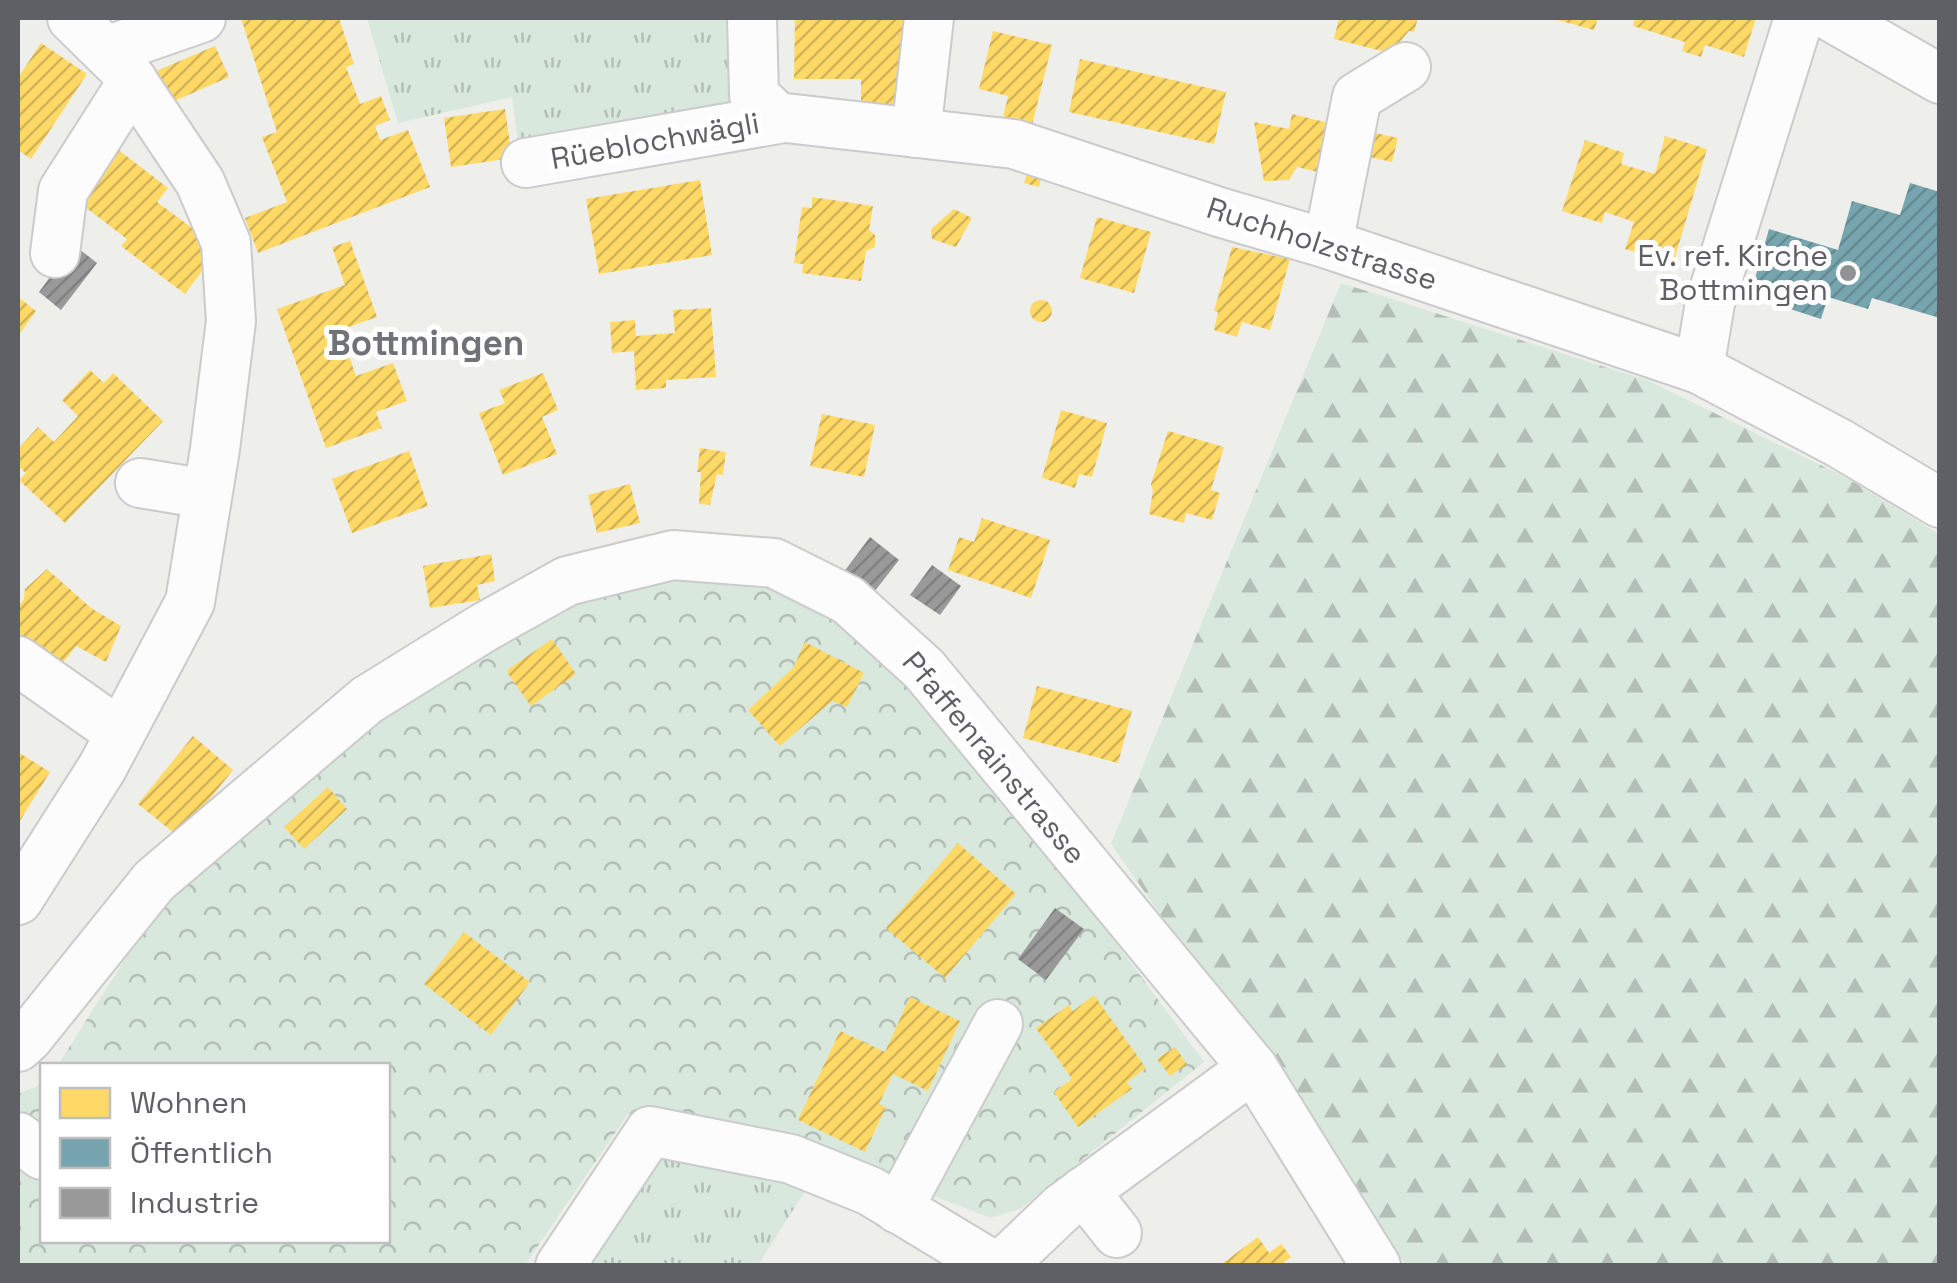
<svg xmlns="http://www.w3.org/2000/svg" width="1957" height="1283" font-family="'Space Grotesk',sans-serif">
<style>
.grass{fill:url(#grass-tufts)}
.forest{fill:url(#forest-firs)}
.park{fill:url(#park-crowns)}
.homes{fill:url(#homes-hatch)}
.public{fill:url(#public-hatch)}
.industry{fill:url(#industry-hatch)}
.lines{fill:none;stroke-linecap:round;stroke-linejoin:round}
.minor-casing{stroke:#cbcbcc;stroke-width:52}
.minor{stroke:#fcfcfc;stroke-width:48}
.poi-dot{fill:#919294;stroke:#fff;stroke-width:4}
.labels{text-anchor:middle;stroke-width:10;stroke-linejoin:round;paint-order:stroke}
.street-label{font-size:30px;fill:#5f6066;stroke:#fff}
.poi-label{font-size:30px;fill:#5f6066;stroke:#fff;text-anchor:end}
.quarter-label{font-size:35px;font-weight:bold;fill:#707278;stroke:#fff}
</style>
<defs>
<pattern id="grass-tufts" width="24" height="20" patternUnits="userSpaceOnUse" patternTransform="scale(2.5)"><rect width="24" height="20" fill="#d9e8dc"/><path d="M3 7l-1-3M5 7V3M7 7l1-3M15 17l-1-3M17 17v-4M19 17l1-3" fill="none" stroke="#b3bfb6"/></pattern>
<pattern id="forest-firs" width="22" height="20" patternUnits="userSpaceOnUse" patternTransform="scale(2.5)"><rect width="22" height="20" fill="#d9e8dc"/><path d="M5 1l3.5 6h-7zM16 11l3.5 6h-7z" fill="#b3bfb6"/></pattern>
<pattern id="park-crowns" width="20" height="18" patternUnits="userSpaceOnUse" patternTransform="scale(2.5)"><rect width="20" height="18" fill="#d9e8dc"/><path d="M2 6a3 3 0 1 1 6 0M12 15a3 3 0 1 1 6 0" fill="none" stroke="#b3bfb6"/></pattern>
<pattern id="homes-hatch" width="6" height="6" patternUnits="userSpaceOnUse" patternTransform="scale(2.5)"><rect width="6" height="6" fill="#ffd966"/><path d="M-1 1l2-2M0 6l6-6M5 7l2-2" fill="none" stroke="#d2b358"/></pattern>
<pattern id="public-hatch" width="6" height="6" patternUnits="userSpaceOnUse" patternTransform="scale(2.5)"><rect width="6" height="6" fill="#76a5af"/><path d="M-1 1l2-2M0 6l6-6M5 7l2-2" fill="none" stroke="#648a92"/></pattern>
<pattern id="industry-hatch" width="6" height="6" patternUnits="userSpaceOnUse" patternTransform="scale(2.5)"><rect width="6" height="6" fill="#999"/><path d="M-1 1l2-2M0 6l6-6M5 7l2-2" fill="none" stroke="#808081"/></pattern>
</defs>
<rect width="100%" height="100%" fill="#eeeeea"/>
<g class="grass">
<polygon points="367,18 731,18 745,123 519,149 512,97 398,123"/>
<polygon points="655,1144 812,1180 758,1265 572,1266"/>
</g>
<polygon class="forest" points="1341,283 1649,381 1847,478 1939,534 1939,1265 1406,1265 1111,844"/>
<polygon class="park" points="673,577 767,580 839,619 905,676 1034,831 1204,1062 1022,1208 991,1218 855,1166 628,1114 525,1265 18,1266 18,1094 42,1084 42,1240 388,1240 388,1066 58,1065 172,885 359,732 464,663 575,602"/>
<g class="homes">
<polygon points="241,18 339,18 354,64 346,67 360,104 381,96 390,120 375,126 380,140 408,130 430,187 258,253 245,218 287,202 262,137 277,132"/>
<polygon points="795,18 906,18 906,114 861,114 861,79 794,79"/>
<polygon points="1339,18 1418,18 1414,32 1409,31 1390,53 1334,39"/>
<polygon points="1550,18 1598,18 1594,30"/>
<polygon points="1635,18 1756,18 1744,57 1705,45 1701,57 1682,51 1685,42 1633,26"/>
<polygon points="993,31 1052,45 1030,133 1001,126 1008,96 979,89"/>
<polygon points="41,43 87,74 31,159 18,150 18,78"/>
<polygon points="215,46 229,77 170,103 156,71"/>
<polygon points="1080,59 1226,92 1214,144 1069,112"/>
<polygon points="505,109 512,158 451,167 444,118"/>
<polygon points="1292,114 1341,126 1331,175 1297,167 1289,180 1264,181 1254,122 1289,129"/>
<polygon points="1366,131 1398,138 1392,162 1360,155"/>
<polygon points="1665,136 1707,149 1673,264 1625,249 1634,222 1605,212 1602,223 1562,211 1585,140 1624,153 1621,164 1655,174"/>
<polygon points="116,148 168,188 157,202 219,248 185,294 121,246 127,239 76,200"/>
<polygon points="1028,170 1042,174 1039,187 1024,183"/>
<polygon points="700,180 712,255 599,274 586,199"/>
<polygon points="812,197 873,206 869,230 875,235 875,247 866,251 861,281 802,273 803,264 794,263 802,207 812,208"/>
<polygon points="954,209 972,218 956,247 932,239 931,229"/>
<polygon points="1097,217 1151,232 1134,293 1080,278"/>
<polygon points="350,241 377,317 340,330 356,376 393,363 407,401 376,412 382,428 326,448 277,309 345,285 332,247"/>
<polygon points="1232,247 1290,259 1270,330 1242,322 1237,337 1214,330 1218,312 1214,311"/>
<polygon points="18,297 36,311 18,336"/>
<circle cx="1041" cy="311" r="11"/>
<polygon points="711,308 716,377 666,380 666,388 636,390 634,351 612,353 610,322 635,320 636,336 675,333 673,310"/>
<polygon points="90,370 104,383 113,373 163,421 65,523 19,480 26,473 18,466 18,449 38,427 54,442 78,416 62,400"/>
<polygon points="543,373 558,410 542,417 557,454 503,475 479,413 505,403 499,390"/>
<polygon points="1061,410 1107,423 1092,477 1079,474 1075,488 1042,478"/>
<polygon points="822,414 875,425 864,477 810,466"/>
<polygon points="1168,431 1224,447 1211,490 1220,493 1212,520 1186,513 1184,523 1149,514 1153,491 1151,484"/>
<polygon points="700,448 726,452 723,475 717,474 710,505 699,504 701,472 697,472"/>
<polygon points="409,451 428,506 352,533 332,479"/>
<polygon points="630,484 640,523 597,533 588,495"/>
<polygon points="982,518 1050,540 1031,598 948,570 959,537 974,542"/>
<polygon points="491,554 495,581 477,585 480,600 430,608 423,566"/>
<polygon points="47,569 91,608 121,626 106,662 76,646 58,669 18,635 18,607 24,599 25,589"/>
<polygon points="552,639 576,674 531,706 506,671"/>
<polygon points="805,642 864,673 847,707 832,701 780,746 748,710 793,668"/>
<polygon points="1037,686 1132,711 1118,763 1023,738"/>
<polygon points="193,736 233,770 179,837 138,804"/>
<polygon points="18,752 50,772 18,824"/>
<polygon points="328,787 347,809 304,849 284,827"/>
<polygon points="958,843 1016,894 945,978 886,928"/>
<polygon points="464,932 530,982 491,1035 424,984"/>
<polygon points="1094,995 1146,1068 1127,1082 1132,1089 1078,1127 1054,1092 1072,1079 1036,1028 1069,1005 1073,1011"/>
<polygon points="910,997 960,1021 928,1091 893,1074 879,1104 886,1107 865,1152 798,1120 840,1031 885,1052"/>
<polygon points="1175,1047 1187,1064 1170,1076 1157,1059"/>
<polygon points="1258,1237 1269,1253 1281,1244 1291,1257 1279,1266 1219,1266"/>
</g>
<polygon class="public" points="1910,183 1940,192 1940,318 1872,298 1868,309 1828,297 1821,319 1750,296 1769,229 1838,250 1852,201 1900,215"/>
<g class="industry">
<polygon points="74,245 97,263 61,310 39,292"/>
<polygon points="870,537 899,560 871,596 843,573"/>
<polygon points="932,565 961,586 940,615 910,595"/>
<polygon points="1055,908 1084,929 1046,980 1018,959"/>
</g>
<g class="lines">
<g class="minor-casing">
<g id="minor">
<polyline points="752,18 754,95 777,117 1014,144 1219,212 1328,244 1699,369 1839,443 1940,503"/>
<polyline points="1833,18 1940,79"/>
<polyline points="106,51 201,18"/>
<polyline points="916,133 929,18"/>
<polyline points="526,163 784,118"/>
<polyline points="1328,244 1357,97 1406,67"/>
<polyline points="55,253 63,191 133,81"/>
<polyline points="1699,369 1710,303 1799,18"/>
<polyline points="140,483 207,494"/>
<polyline points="18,661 120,733"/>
<polyline points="18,900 102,768 190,602 215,449 231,321 226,243 200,182 125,70 72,18"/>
<polyline points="18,1047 28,1038 154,881 367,700 483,628 567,581 673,555 774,563 848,600 924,669 1253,1068 1376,1266"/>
<polyline points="18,1137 42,1155"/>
<polyline points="1084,1191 1117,1233"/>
<polyline points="898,1209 998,1024"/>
<polyline points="560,1266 650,1131 791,1159 870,1191 994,1266"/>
<polyline points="1001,1266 1063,1207 1253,1068"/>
</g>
</g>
<use href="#minor" class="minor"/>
</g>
<circle class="poi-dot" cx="1848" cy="273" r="10"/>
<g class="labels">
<g class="street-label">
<text transform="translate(655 141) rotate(-10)" y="10">Rüeblochwägli</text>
<text transform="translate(1322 244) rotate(18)" y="10">Ruchholzstrasse</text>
<text transform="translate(994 758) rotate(50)" y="10">Pfaffenrainstrasse</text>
</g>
<g class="poi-label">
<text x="1828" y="266">Ev. ref. Kirche<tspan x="1828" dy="34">Bottmingen</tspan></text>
</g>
<g class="quarter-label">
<text x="426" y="355">Bottmingen</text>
</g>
</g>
<rect width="1957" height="1283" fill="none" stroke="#5f6066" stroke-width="40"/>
<rect x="40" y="1063" width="350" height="180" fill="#ffffff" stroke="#bfbfc2" stroke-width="2.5"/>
<rect x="60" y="1088" width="50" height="30" fill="#ffd966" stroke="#bfbfc2" stroke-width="2.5"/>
<text x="130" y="1113" font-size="30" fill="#5f6066">Wohnen</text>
<rect x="60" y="1138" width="50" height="30" fill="#76a5af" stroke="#bfbfc2" stroke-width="2.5"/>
<text x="130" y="1163" font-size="30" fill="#5f6066">Öffentlich</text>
<rect x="60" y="1188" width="50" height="30" fill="#999999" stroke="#bfbfc2" stroke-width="2.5"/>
<text x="130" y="1213" font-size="30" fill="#5f6066">Industrie</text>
</svg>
